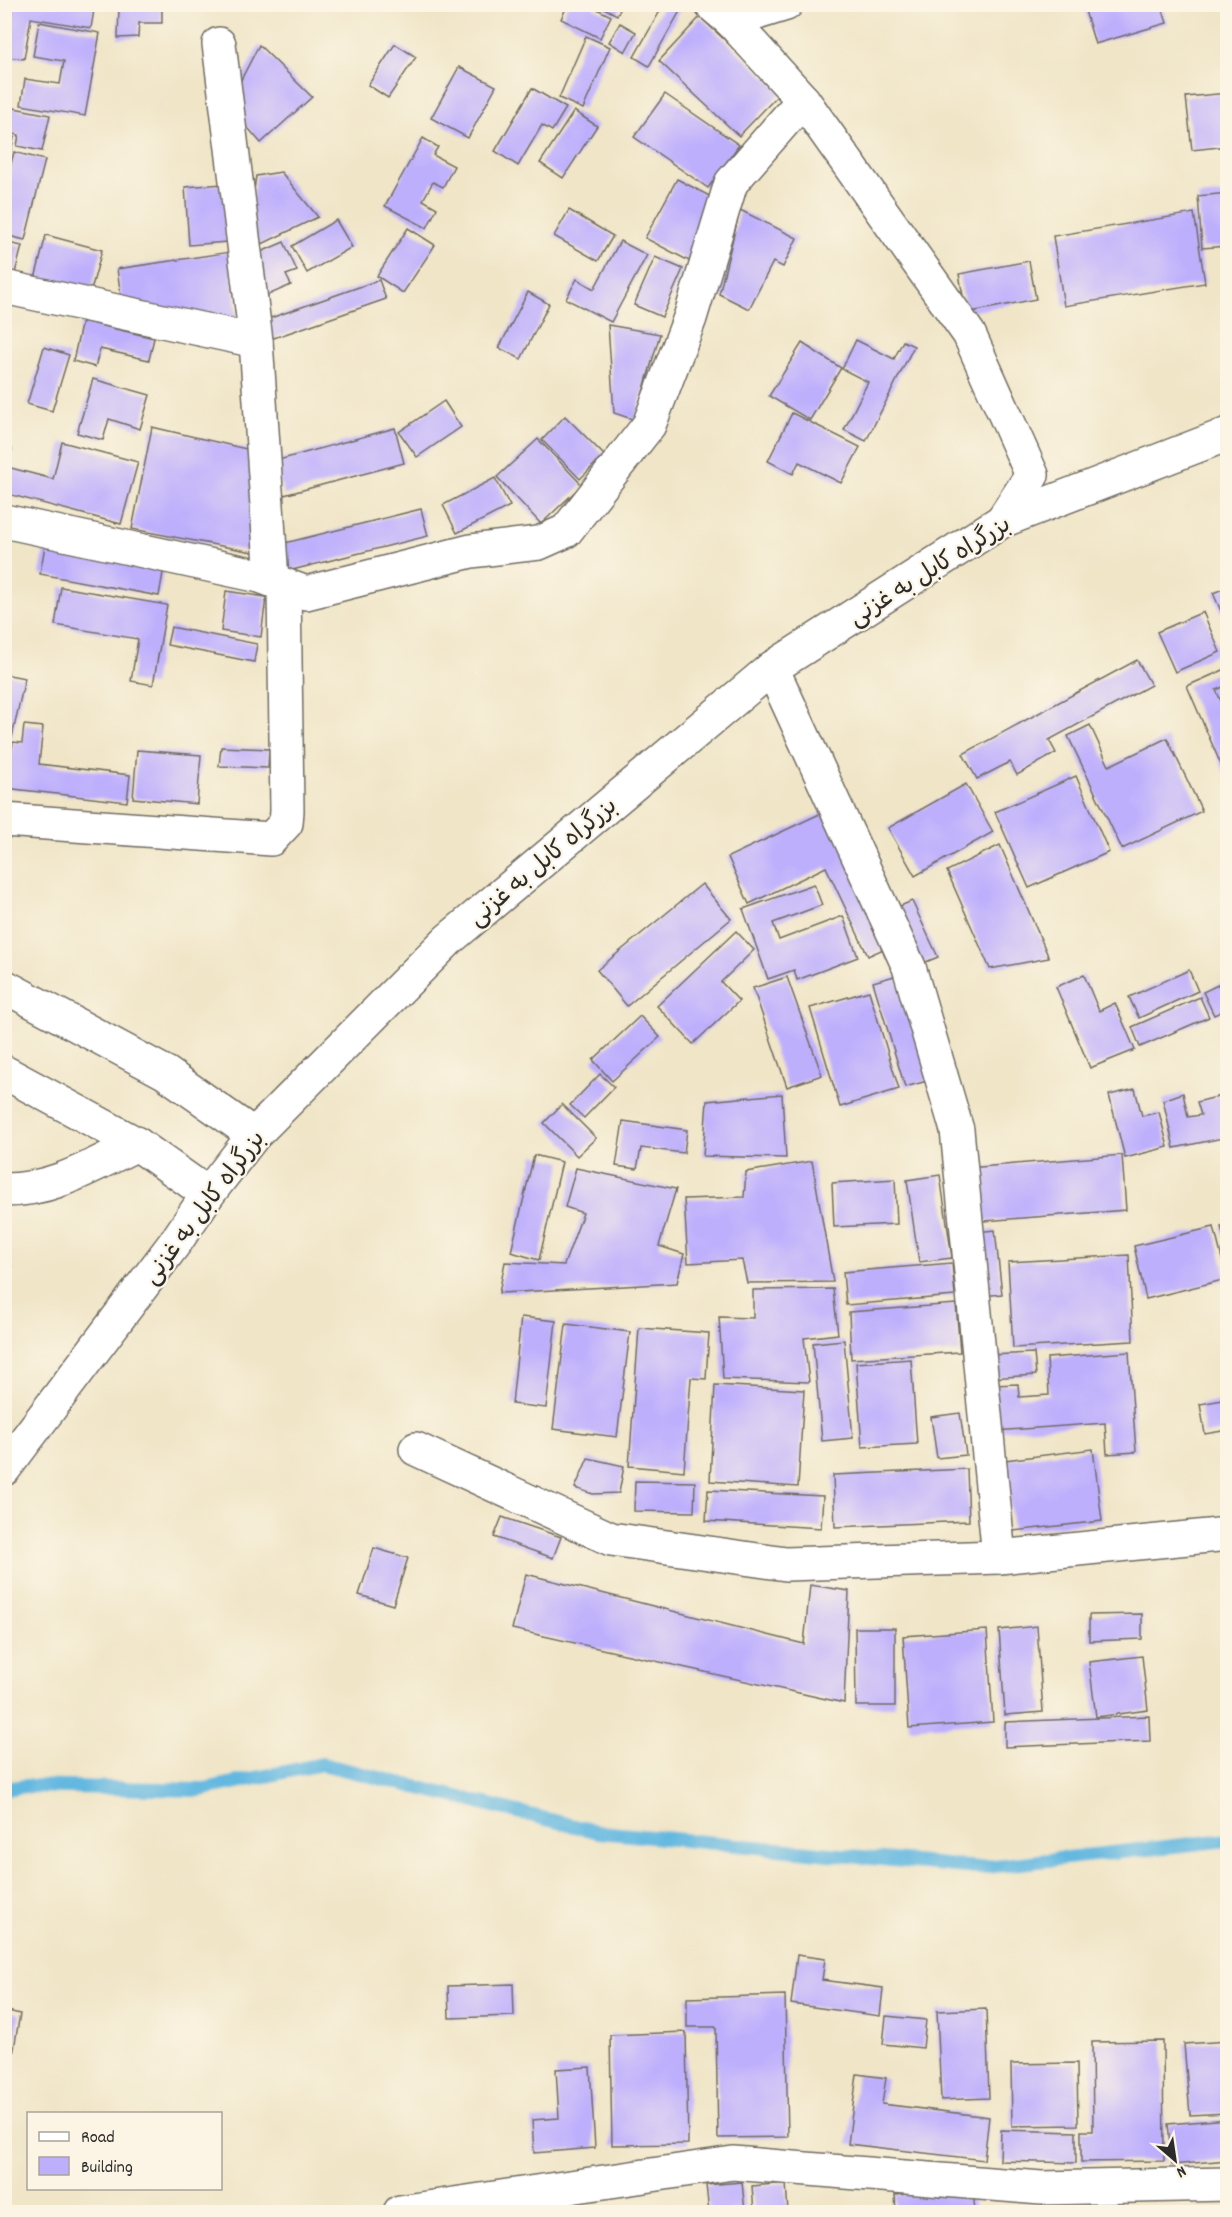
<svg xmlns="http://www.w3.org/2000/svg" width="1232" height="2217" font-family="Dekko,'Playpen Sans Arabic',sans-serif">
<style>
.lines{fill:none;stroke-linecap:round;stroke-linejoin:round}
.stream{stroke:#63b8e0;stroke-width:14}
.building{fill:#beaffd}
.minor-casing{stroke:#706c62;stroke-width:36}
.tertiary-casing{stroke:#706c62;stroke-width:36}
.secondary-casing{stroke:#706c62;stroke-width:36}
.trunk-casing{stroke:#706c62;stroke-width:36}
.minor{stroke:#fff;stroke-width:33}
.tertiary{stroke:#fff;stroke-width:33}
.secondary{stroke:#fff;stroke-width:33}
.trunk{stroke:#fff;stroke-width:33}
.labels{text-anchor:middle;stroke-width:4.5;stroke-linejoin:round;paint-order:stroke}
.street-label{font-size:24px;fill:#2b2b2b;stroke:#fcf5e5}
</style>
<rect width="100%" height="100%" fill="#fcf5e5"/>
<filter id="ink" filterUnits="userSpaceOnUse"><feTurbulence type="fractalNoise" baseFrequency=".0167" numOctaves="2"/><feDisplacementMap in="SourceGraphic" scale="12" xChannelSelector="R" yChannelSelector="G"/><feConvolveMatrix kernelMatrix="1 2 1 2 8 2 1 2 1" color-interpolation-filters="sRGB"/></filter>
<filter id="wash" filterUnits="userSpaceOnUse"><feTurbulence type="fractalNoise" baseFrequency=".008" numOctaves="4" result="noise"/><feDisplacementMap in="SourceGraphic" scale="24" xChannelSelector="R" yChannelSelector="G"/><feGaussianBlur stdDeviation="1.35" result="paint"/><feColorMatrix in="noise" values="0 0 0 0 0 0 0 0 0 0 0 0 0 0 0 0 0 1.4 0 .05"/><feComposite in="paint" operator="in"/></filter>
<g filter="url(#wash)">
<rect width="100%" height="100%" fill="#f0e5c7"/>
<g class="lines">
<polyline class="stream" points="4,1789 25,1786 200,1790 322,1764 599,1832 977,1868 1228,1840"/>
</g>
<g id="blocks">
<g class="building">
<polygon points="13,4 95,4 91,28 31,18 24,59 5,57"/>
<polygon points="568,4 594,4 593,7 611,16 600,38 561,19"/>
<polygon points="604,4 623,4 617,15 602,7"/>
<polygon points="664,4 684,4 649,66 634,57"/>
<polygon points="1083,4 1161,4 1167,23 1095,44"/>
<polygon points="4,6 8,6 6,20 4,20"/>
<polygon points="162,6 162,23 139,23 138,37 118,38 119,7"/>
<polygon points="700,17 781,92 739,136 659,61"/>
<polygon points="39,22 100,33 85,116 21,105 25,79 60,84 64,61 33,56"/>
<polygon points="620,23 636,32 625,52 609,42"/>
<polygon points="586,36 610,47 583,109 559,98"/>
<polygon points="395,44 416,57 388,98 368,85"/>
<polygon points="259,45 312,97 261,143 228,105"/>
<polygon points="459,67 496,86 468,138 431,118"/>
<polygon points="532,88 566,108 552,131 542,125 518,166 495,151"/>
<polygon points="1228,93 1228,146 1192,150 1186,97"/>
<polygon points="665,94 739,145 708,188 634,137"/>
<polygon points="4,106 50,115 42,151 17,146 19,135 4,132"/>
<polygon points="574,111 597,126 563,178 540,163"/>
<polygon points="4,135 14,137 9,161 4,160"/>
<polygon points="423,138 438,147 433,155 454,166 443,187 433,182 423,200 437,208 427,228 385,206"/>
<polygon points="14,152 45,160 25,240 5,235 9,215 4,214 4,190"/>
<polygon points="281,172 318,217 258,246 249,225 256,176"/>
<polygon points="677,179 721,202 689,261 645,238"/>
<polygon points="223,184 227,242 189,245 185,187"/>
<polygon points="1228,193 1228,246 1202,248 1198,196"/>
<polygon points="569,210 613,236 598,261 554,236"/>
<polygon points="740,210 797,238 783,267 773,262 749,309 719,294"/>
<polygon points="1194,213 1205,283 1064,306 1053,236"/>
<polygon points="336,220 352,247 307,273 292,246"/>
<polygon points="408,228 435,245 403,293 377,276"/>
<polygon points="46,235 102,250 90,294 35,279"/>
<polygon points="620,241 647,255 611,322 566,299 577,279 594,289"/>
<polygon points="4,242 22,246 14,277 4,274"/>
<polygon points="284,242 297,271 286,275 291,285 266,296 249,257"/>
<polygon points="230,252 238,324 123,310 117,269"/>
<polygon points="655,257 683,269 662,317 634,305"/>
<polygon points="1029,261 1036,299 966,313 959,274"/>
<polygon points="379,280 386,299 268,340 262,321"/>
<polygon points="528,292 549,304 521,359 499,348"/>
<polygon points="82,321 154,338 149,360 100,349 95,367 73,361"/>
<polygon points="608,325 660,334 635,420 614,413"/>
<polygon points="856,340 894,359 903,341 914,346 866,441 844,430 868,382 842,369"/>
<polygon points="802,343 841,368 810,420 769,396"/>
<polygon points="44,347 69,355 52,411 27,404"/>
<polygon points="93,379 150,395 140,429 109,419 103,440 77,433"/>
<polygon points="444,401 461,427 417,457 399,432"/>
<polygon points="792,413 860,447 841,483 799,462 793,474 768,461"/>
<polygon points="565,416 604,455 580,479 542,440"/>
<polygon points="152,427 255,451 258,553 132,529"/>
<polygon points="395,428 404,463 284,495 275,461"/>
<polygon points="538,439 582,485 541,524 497,477"/>
<polygon points="62,442 138,462 121,524 4,493 4,447 12,449 7,467 53,479"/>
<polygon points="495,478 510,506 457,533 443,505"/>
<polygon points="421,509 428,536 288,571 281,544"/>
<polygon points="46,540 165,561 159,596 40,574"/>
<polygon points="61,587 167,605 153,685 131,681 138,639 55,625"/>
<polygon points="1228,587 1228,619 1225,620 1213,593"/>
<polygon points="226,591 266,597 261,637 221,631"/>
<polygon points="1203,612 1220,652 1175,672 1157,632"/>
<polygon points="171,627 257,644 254,662 167,645"/>
<polygon points="1137,660 1151,685 1049,740 1056,753 1017,775 1010,762 977,779 963,754"/>
<polygon points="1228,668 1228,685 1216,690 1226,712 1228,711 1228,773 1225,774 1187,686"/>
<polygon points="4,674 25,678 12,737 4,735"/>
<polygon points="24,725 43,727 39,764 130,775 127,802 5,788 7,762 10,762 13,742 22,743"/>
<polygon points="1090,725 1109,766 1167,738 1202,811 1122,849 1068,736"/>
<polygon points="221,747 269,749 268,768 219,766"/>
<polygon points="137,750 201,755 197,804 133,798"/>
<polygon points="1076,776 1109,852 1029,888 995,812"/>
<polygon points="966,784 993,832 915,876 888,828"/>
<polygon points="826,811 890,946 868,956 826,867 749,904 728,857"/>
<polygon points="1000,845 1049,958 990,969 947,871"/>
<polygon points="702,884 731,919 627,1006 597,970"/>
<polygon points="814,884 822,905 773,923 779,940 843,916 858,957 797,980 794,970 768,979 743,909"/>
<polygon points="912,901 938,957 916,966 891,910"/>
<polygon points="736,931 754,950 721,982 739,1001 693,1044 657,1006"/>
<polygon points="1189,970 1198,991 1139,1018 1129,997"/>
<polygon points="898,975 931,1080 905,1087 873,982"/>
<polygon points="1084,975 1099,1011 1115,1003 1135,1050 1090,1068 1056,987"/>
<polygon points="787,977 822,1075 787,1087 753,988"/>
<polygon points="1228,980 1228,1009 1214,1015 1203,992"/>
<polygon points="869,991 899,1089 840,1107 810,1008"/>
<polygon points="1200,997 1209,1017 1140,1047 1132,1027"/>
<polygon points="640,1016 660,1037 612,1081 593,1060"/>
<polygon points="600,1074 614,1087 584,1118 570,1105"/>
<polygon points="1135,1089 1142,1116 1159,1112 1168,1147 1125,1158 1109,1095"/>
<polygon points="1183,1093 1188,1117 1201,1115 1197,1102 1228,1094 1228,1137 1174,1148 1163,1100"/>
<polygon points="782,1094 786,1158 703,1156 707,1101"/>
<polygon points="562,1104 596,1138 577,1156 544,1123"/>
<polygon points="623,1121 687,1130 684,1153 641,1148 637,1169 616,1166"/>
<polygon points="534,1155 562,1162 539,1260 511,1252"/>
<polygon points="1122,1155 1126,1210 972,1222 968,1168"/>
<polygon points="812,1161 833,1282 747,1283 742,1260 688,1263 684,1199 744,1197 746,1172"/>
<polygon points="576,1168 676,1189 659,1246 684,1254 677,1283 499,1293 505,1262 564,1265 583,1213 565,1207"/>
<polygon points="940,1175 952,1258 919,1262 907,1180"/>
<polygon points="895,1179 897,1224 834,1227 832,1183"/>
<polygon points="1228,1225 1228,1247 1227,1247 1221,1227"/>
<polygon points="1214,1227 1227,1279 1146,1299 1134,1246"/>
<polygon points="995,1230 1002,1294 982,1296 976,1232"/>
<polygon points="1129,1255 1133,1341 1013,1348 1008,1262"/>
<polygon points="952,1263 955,1296 846,1305 843,1272"/>
<polygon points="4,1266 12,1267 5,1297 4,1297"/>
<polygon points="833,1289 838,1334 804,1338 809,1382 723,1379 719,1317 753,1318 753,1290"/>
<polygon points="956,1304 960,1352 851,1359 849,1312"/>
<polygon points="521,1317 556,1321 546,1408 512,1404"/>
<polygon points="566,1324 630,1332 617,1437 553,1429"/>
<polygon points="639,1328 709,1333 706,1379 691,1378 684,1471 629,1466"/>
<polygon points="844,1340 853,1438 822,1441 813,1343"/>
<polygon points="1129,1352 1136,1452 1107,1454 1105,1423 995,1431 993,1385 1018,1384 1019,1397 1049,1395 1047,1358"/>
<polygon points="1034,1353 1036,1375 990,1378 989,1355"/>
<polygon points="911,1359 917,1444 862,1447 856,1363"/>
<polygon points="715,1385 804,1390 798,1487 710,1481"/>
<polygon points="1228,1399 1228,1430 1205,1434 1200,1404"/>
<polygon points="960,1413 966,1455 937,1458 931,1417"/>
<polygon points="1093,1449 1102,1521 1013,1531 1005,1460"/>
<polygon points="588,1458 624,1466 619,1493 593,1494 575,1488"/>
<polygon points="967,1469 969,1521 835,1527 833,1475"/>
<polygon points="635,1481 695,1482 694,1512 634,1511"/>
<polygon points="708,1490 823,1496 821,1528 706,1521"/>
<polygon points="502,1517 561,1537 553,1558 494,1537"/>
<polygon points="374,1548 408,1558 393,1605 359,1595"/>
<polygon points="526,1574 804,1644 810,1585 849,1591 844,1703 512,1629"/>
<polygon points="1142,1614 1142,1639 1089,1641 1089,1615"/>
<polygon points="1037,1626 1043,1712 1005,1715 999,1630"/>
<polygon points="855,1628 895,1628 895,1706 856,1706"/>
<polygon points="987,1630 993,1722 909,1728 903,1636"/>
<polygon points="1142,1656 1148,1710 1096,1717 1089,1662"/>
<polygon points="1149,1716 1150,1741 1005,1747 1005,1722"/>
<polygon points="797,1955 825,1959 822,1980 883,1988 880,2016 791,2004"/>
<polygon points="513,1984 514,2016 449,2018 448,1986"/>
<polygon points="785,1995 788,2137 718,2138 716,2027 687,2027 687,1998"/>
<polygon points="986,2009 989,2098 941,2100 937,2011"/>
<polygon points="4,2010 20,2014 10,2072 4,2071"/>
<polygon points="886,2016 926,2020 923,2048 883,2044"/>
<polygon points="686,2032 688,2144 612,2145 610,2035"/>
<polygon points="1163,2041 1164,2161 1081,2162 1081,2131 1093,2131 1092,2042"/>
<polygon points="1228,2041 1228,2113 1190,2115 1184,2044"/>
<polygon points="1077,2063 1078,2125 1012,2126 1011,2064"/>
<polygon points="590,2067 595,2148 534,2153 532,2120 559,2118 556,2069"/>
<polygon points="857,2074 886,2078 882,2104 989,2117 984,2160 848,2144"/>
<polygon points="4,2084 11,2085 6,2111 4,2111"/>
<polygon points="1228,2119 1228,2160 1172,2165 1168,2124"/>
<polygon points="1001,2130 1076,2132 1076,2163 1000,2161"/>
<polygon points="742,2182 745,2212 709,2212 706,2185"/>
<polygon points="786,2183 788,2212 754,2212 752,2186"/>
<polygon points="973,2189 975,2212 896,2212 895,2195"/>
<polygon points="591,2206 593,2212 571,2212"/>
</g>
</g>
</g>
<g filter="url(#ink)">
<use href="#blocks" fill-opacity="0" stroke="#706c62" stroke-width="1.5"/>
<g class="lines">
<g class="minor-casing">
<g id="minor">
<polyline points="711,4 731,21 803,100 969,334 1032,475 1002,521"/>
<polyline points="731,21 786,4"/>
<polyline points="219,44 256,341 272,580"/>
<polyline points="4,287 256,341"/>
<polyline points="4,521 260,576 306,593 471,551 539,543 566,531 649,425 690,318 731,183 803,100"/>
<polyline points="772,668 909,967 957,1130 999,1557"/>
<polyline points="4,820 271,839 286,823 287,811 284,585"/>
<path d="M4,1190C55,1190 93,1165 137,1144"/>
<polyline points="416,1449 611,1539 786,1564 999,1557 1228,1534"/>
</g>
</g>
<g class="tertiary-casing">
<polyline id="tertiary" points="400,2212 733,2163 1041,2188 1228,2184"/>
</g>
<g class="secondary-casing">
<g id="secondary">
<polyline points="4,986 166,1073 254,1135"/>
<polyline points="4,1072 137,1144 208,1194"/>
</g>
</g>
<g class="trunk-casing">
<polyline id="trunk" points="4,1469 177,1240 208,1194 254,1135 448,940 772,668 1002,521 1228,434"/>
</g>
<use href="#minor" class="minor"/>
<use href="#tertiary" class="tertiary"/>
<use href="#secondary" class="secondary"/>
<use href="#trunk" class="trunk"/>
</g>
</g>
<g class="labels">
<g class="street-label">
<text transform="translate(929 570) rotate(-32)" y="8">بزرگراه کابل به غزنی</text>
<text transform="translate(542 861) rotate(-40)" y="8">بزرگراه کابل به غزنی</text>
<text transform="translate(203 1207) rotate(-53)" y="8">بزرگراه کابل به غزنی</text>
</g>
</g>
<rect width="1232" height="2217" fill="none" stroke="#fcf5e5" stroke-width="24"/>
<rect x="27" y="2112" width="195" height="78" fill="#fcf5e5" stroke="#a8a49b" stroke-width="1.5"/>
<rect x="39" y="2132" width="30" height="9" fill="#ffffff" stroke="#a8a49b" stroke-width="1.5"/>
<text x="81" y="2142" font-size="18" fill="#2b2b2b">Road</text>
<rect x="39" y="2157" width="30" height="18" fill="#beaffd" stroke="#a8a49b" stroke-width="1.5"/>
<text x="81" y="2172" font-size="18" fill="#2b2b2b">Building</text>
<g transform="translate(1175 2160) rotate(151)" stroke="#fcf5e5" stroke-width="4.5" paint-order="stroke">
<path d="M0-4.5L10 22L0 15L-10 22Z" fill="#2b2b2b"/>
<text y="-9" font-size="16" font-weight="bold" text-anchor="middle" fill="#2b2b2b">N</text>
</g>
</svg>
